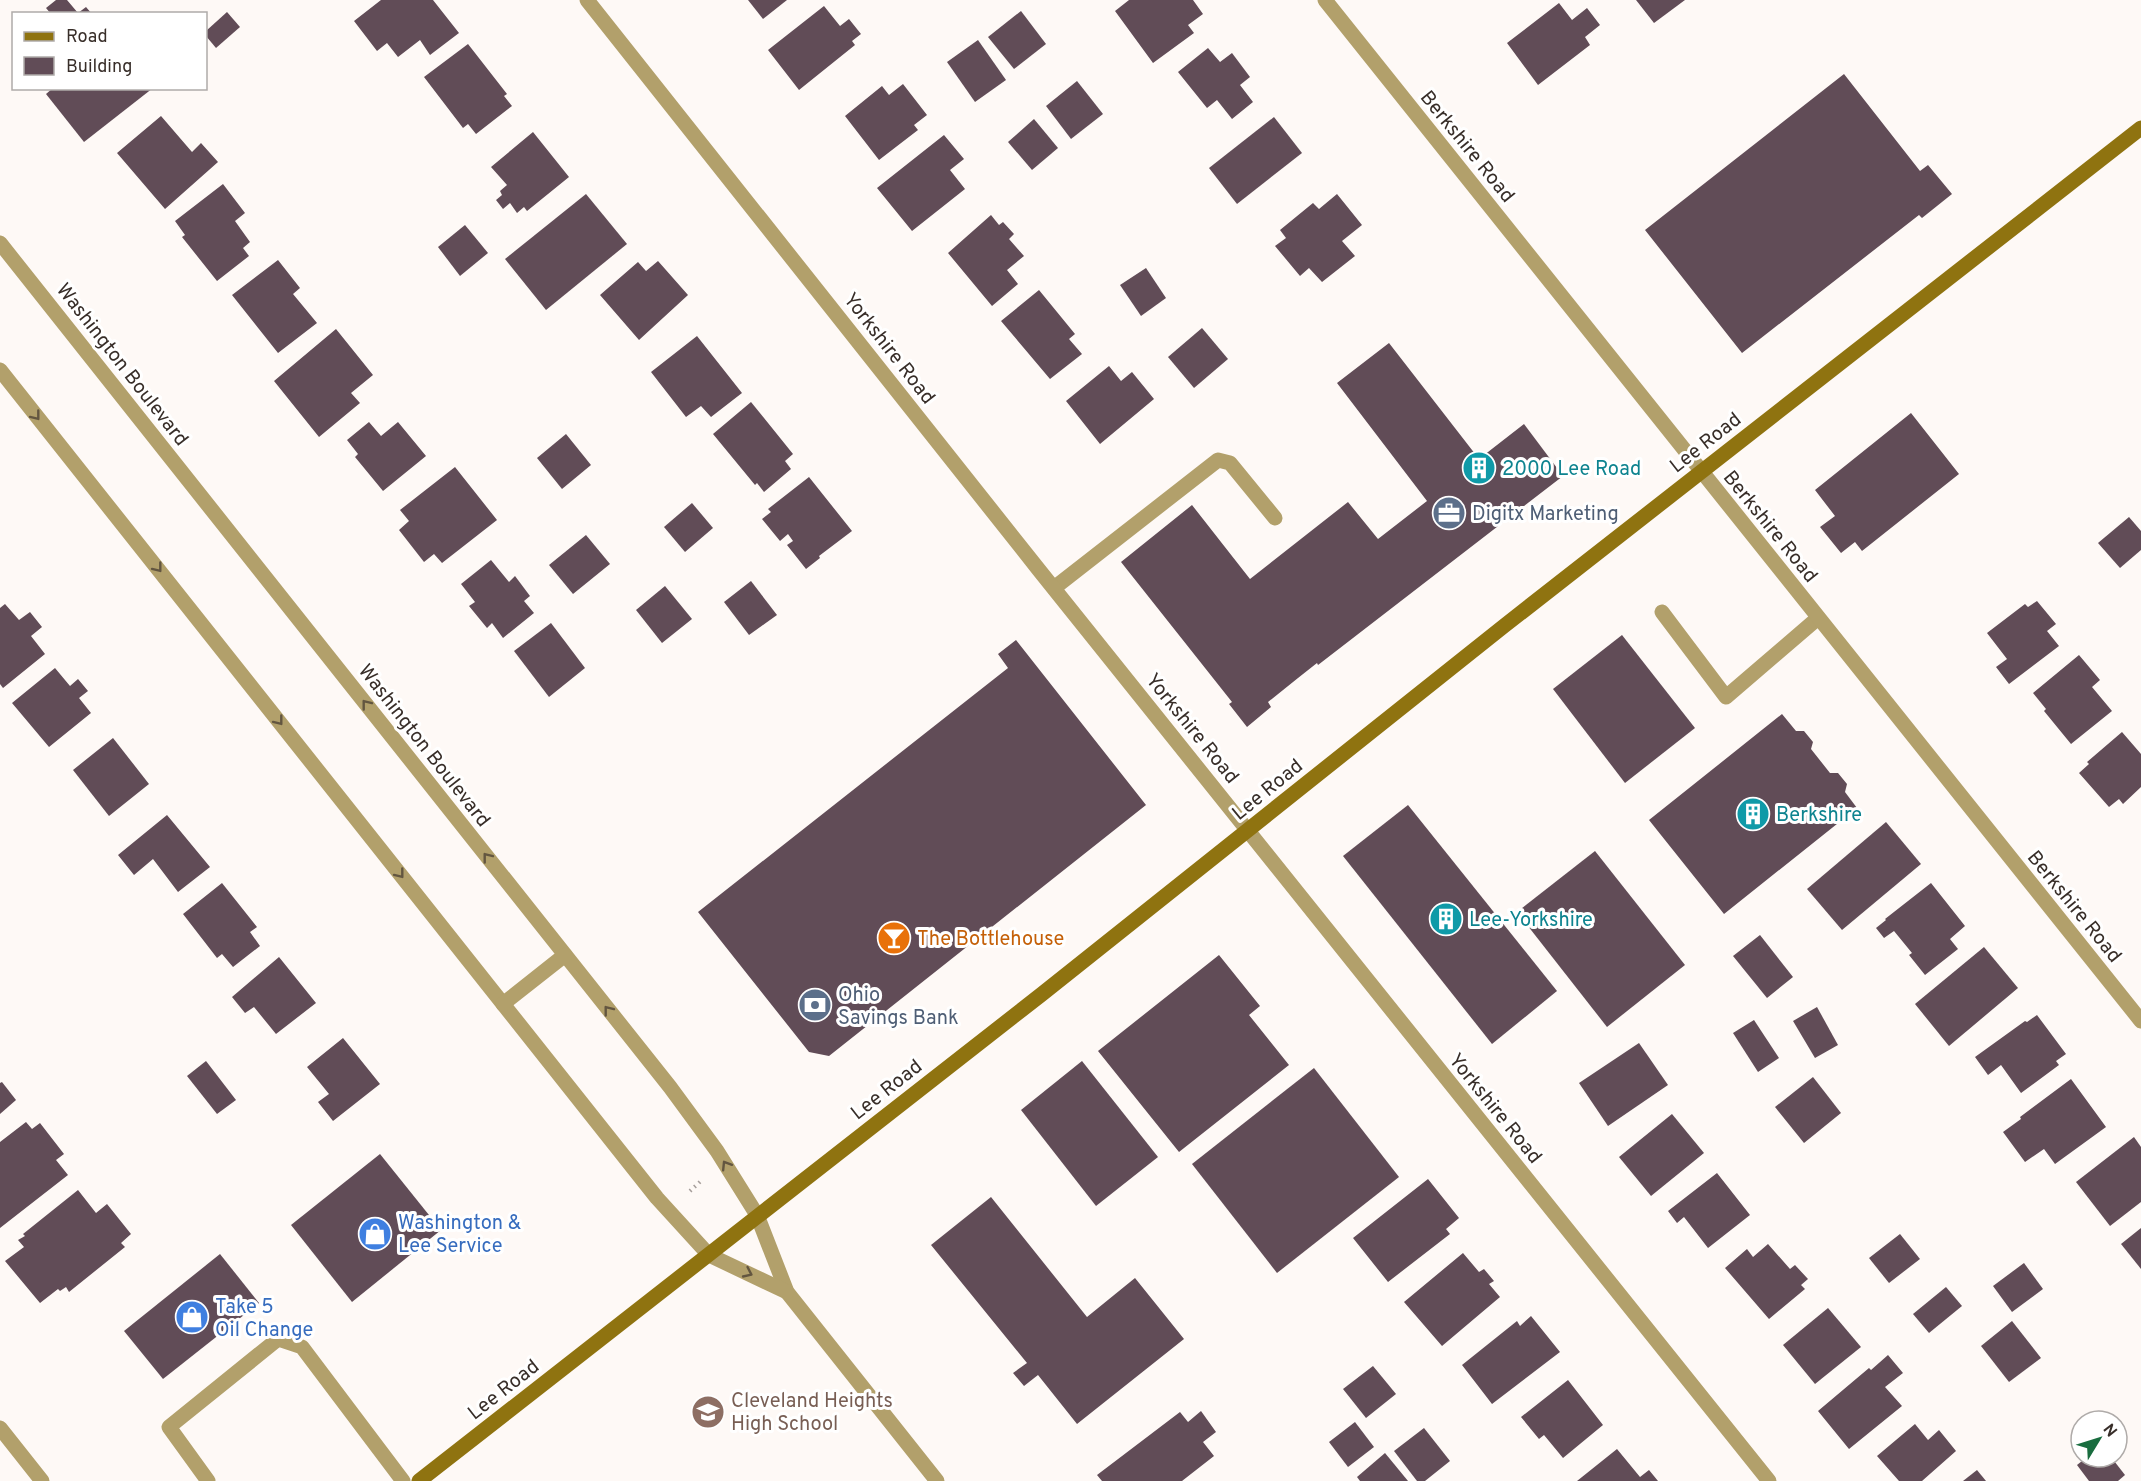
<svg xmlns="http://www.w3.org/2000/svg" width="2141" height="1481" font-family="Overpass,sans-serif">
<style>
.building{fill:#614c57}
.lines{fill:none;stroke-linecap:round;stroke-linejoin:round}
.path{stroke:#a59d9a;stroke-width:4;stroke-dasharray:1.5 4.5;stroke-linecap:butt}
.lane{stroke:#b2a06b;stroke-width:15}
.street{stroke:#b2a06b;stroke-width:15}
.secondary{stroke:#8f7310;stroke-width:15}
.oneway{stroke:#635640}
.labels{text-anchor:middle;stroke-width:6;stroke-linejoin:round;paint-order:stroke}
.street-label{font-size:20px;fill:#382e29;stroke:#fff}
.culture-label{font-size:20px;fill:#0d838f;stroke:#fff;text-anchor:start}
.service-label{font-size:20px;fill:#4e5e75;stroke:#fff;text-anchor:start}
.food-label{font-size:20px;fill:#c56008;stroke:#fff;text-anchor:start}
.shop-label{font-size:20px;fill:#366cbe;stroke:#fff;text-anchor:start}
.education-label{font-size:20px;fill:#785e54;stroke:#fff;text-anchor:start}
</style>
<rect width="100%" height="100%" fill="#fef9f6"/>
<g class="building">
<polygon points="56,0 67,0 78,13 86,7 92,14 51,14 46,8"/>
<polygon points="381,0 433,0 459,33 430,55 420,40 398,57 387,43 377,51 354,21"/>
<polygon points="748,0 787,0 763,19"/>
<polygon points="1129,0 1193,0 1203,14 1188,25 1194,33 1153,63 1115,11"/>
<polygon points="1636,0 1685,0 1654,23"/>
<polygon points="1559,3 1572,20 1587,8 1600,25 1585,37 1590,45 1538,85 1507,43"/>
<polygon points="824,6 840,26 849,19 861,34 852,41 855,45 799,90 768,50"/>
<polygon points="1021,11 1046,44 1014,69 988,37"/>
<polygon points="227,12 240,27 216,48 206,36 206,31"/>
<polygon points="978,40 1006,80 975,102 947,62"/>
<polygon points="468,44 507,94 504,96 512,106 476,134 468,124 463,128 424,77"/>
<polygon points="1208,48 1220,62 1232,53 1250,77 1240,85 1253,102 1232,119 1217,100 1207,108 1178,72"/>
<polygon points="1844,74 1920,171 1928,165 1952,194 1922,218 1919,215 1742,353 1645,230"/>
<polygon points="1077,81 1103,114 1071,139 1046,106"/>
<polygon points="903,84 927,115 914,125 918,130 879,160 845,116 882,86 889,95"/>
<polygon points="53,88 153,88 84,142 46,94"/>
<polygon points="161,116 192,152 201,143 218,162 165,209 117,153"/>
<polygon points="1274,117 1302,153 1237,204 1209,168"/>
<polygon points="1034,119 1058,148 1032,170 1008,142"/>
<polygon points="533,132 569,177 527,211 524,207 517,213 510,203 503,209 496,200 502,195 500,191 507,185 491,167"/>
<polygon points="944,135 964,159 950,170 965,189 912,231 877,188"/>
<polygon points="223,184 245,213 235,221 250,242 243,248 249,256 217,281 182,237 185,235 175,221"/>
<polygon points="586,194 627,244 546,310 505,259"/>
<polygon points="1337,194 1362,225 1342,241 1355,256 1322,282 1309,268 1300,276 1275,246 1286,238 1280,230 1313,203 1319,209"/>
<polygon points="991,215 999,225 1003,222 1014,234 1009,239 1024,256 1007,270 1018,284 992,306 948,253"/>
<polygon points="465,225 488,253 460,276 438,247"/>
<polygon points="278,260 300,288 293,294 317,323 278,353 232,295"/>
<polygon points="658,261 688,295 639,340 600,295 638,262 646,271"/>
<polygon points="1146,268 1166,298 1141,316 1120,285"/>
<polygon points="1039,290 1075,334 1069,339 1082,354 1050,379 1001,321"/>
<polygon points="1202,328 1228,359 1194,388 1168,357"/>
<polygon points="336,329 373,375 351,393 360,403 319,437 274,381"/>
<polygon points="697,336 742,393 711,417 701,406 686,417 651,372"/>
<polygon points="1389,343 1479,459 1524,424 1563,476 1318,665 1317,663 1298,678 1268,702 1271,707 1247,727 1229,704 1232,702 1121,562 1192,505 1250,579 1348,502 1378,539 1427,501 1337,383"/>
<polygon points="1109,366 1121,381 1132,372 1154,399 1100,444 1066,401"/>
<polygon points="751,402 793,454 785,461 791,469 764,492 757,483 755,485 713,434"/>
<polygon points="1911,413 1959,474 1862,551 1855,542 1841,553 1820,527 1835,516 1815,490"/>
<polygon points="369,422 381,436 398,422 426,456 383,491 355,457 358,454 347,440"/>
<polygon points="566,434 591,465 562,489 537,458"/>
<polygon points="455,467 497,520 442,563 434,554 424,562 399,530 409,521 400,510"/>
<polygon points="809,477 852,531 819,556 820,558 806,569 787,545 793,541 788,534 780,541 762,519 771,512 768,509"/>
<polygon points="692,503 713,528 685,552 664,527"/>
<polygon points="2129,517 2141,531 2141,550 2120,568 2098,543"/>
<polygon points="586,535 610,564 573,594 549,565"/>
<polygon points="491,560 509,582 515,576 530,596 524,601 534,613 503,638 492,623 487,628 469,606 475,602 461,584"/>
<polygon points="751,581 777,615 749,635 724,602"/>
<polygon points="665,586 692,619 662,643 636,610"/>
<polygon points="2037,601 2056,624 2047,631 2059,646 2009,684 1996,667 2007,659 1987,633 2025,604 2028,607"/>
<polygon points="5,604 19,620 30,612 42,627 31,636 45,654 3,688 0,684 0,608"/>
<polygon points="551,623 585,668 549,697 514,651"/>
<polygon points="1622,635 1695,728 1625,783 1553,689"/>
<polygon points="1016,640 1146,805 829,1056 809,1052 698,912 1008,668 998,654"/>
<polygon points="2079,655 2100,680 2092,687 2112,711 2071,744 2044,711 2046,709 2033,693"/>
<polygon points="55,668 70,686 78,679 88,691 79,698 91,713 49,747 12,703"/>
<polygon points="1782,714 1796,731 1804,731 1813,742 1811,749 1830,773 1838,773 1847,784 1845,792 1857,808 1724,914 1649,820"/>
<polygon points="2122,732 2141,754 2141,787 2123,804 2119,799 2109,807 2079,773 2089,764 2087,762"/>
<polygon points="113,738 149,784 109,816 73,770"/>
<polygon points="1408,805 1557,991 1492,1044 1343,856"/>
<polygon points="167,815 210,867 178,892 153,859 134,875 118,855"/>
<polygon points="1886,822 1921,864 1842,930 1807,889"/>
<polygon points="1595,851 1685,965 1607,1027 1517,912"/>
<polygon points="222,883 257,927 250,932 260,946 233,967 222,954 217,958 183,914"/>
<polygon points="1931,883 1965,926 1950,939 1958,949 1925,975 1909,955 1912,953 1894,931 1884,938 1876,928 1886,920 1885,919"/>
<polygon points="1760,935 1793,977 1767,998 1733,956"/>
<polygon points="1984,947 2018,988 1949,1046 1915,1004"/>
<polygon points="1219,955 1260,1006 1249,1015 1289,1065 1179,1152 1098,1051"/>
<polygon points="279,957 316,1003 276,1034 254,1007 245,1013 232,997"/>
<polygon points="1817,1007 1838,1045 1815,1058 1793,1021"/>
<polygon points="2037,1015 2066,1054 2056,1061 2059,1065 2021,1093 2001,1065 1988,1075 1975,1057 2025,1021 2027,1022"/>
<polygon points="1754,1020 1779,1058 1758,1072 1733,1033"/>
<polygon points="343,1038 380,1084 333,1121 318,1102 329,1094 307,1067"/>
<polygon points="1639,1043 1668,1085 1608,1126 1579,1083"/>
<polygon points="206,1061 236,1100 217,1114 187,1076"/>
<polygon points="1082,1061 1158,1157 1096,1206 1021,1110"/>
<polygon points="1314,1068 1399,1177 1277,1273 1192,1164"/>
<polygon points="1813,1077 1841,1113 1804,1143 1775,1107"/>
<polygon points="2071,1079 2106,1127 2055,1164 2044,1149 2025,1162 2003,1132 2021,1119 2020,1117"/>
<polygon points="2,1082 16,1100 0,1114 0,1083"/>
<polygon points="1672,1114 1704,1153 1651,1196 1619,1157"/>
<polygon points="26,1122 32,1129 40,1123 64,1154 56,1160 68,1175 0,1228 0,1142"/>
<polygon points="2134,1137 2141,1147 2141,1202 2110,1226 2076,1182"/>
<polygon points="380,1154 441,1230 352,1302 291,1225"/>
<polygon points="1717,1173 1750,1215 1708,1248 1684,1217 1677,1223 1668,1211"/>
<polygon points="1428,1179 1459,1218 1446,1229 1450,1234 1388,1282 1353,1238"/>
<polygon points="78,1190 96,1213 107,1204 131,1234 121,1243 125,1247 69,1292 66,1287 60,1291 58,1289 40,1303 5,1261 24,1247 18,1240 25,1236 23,1234"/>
<polygon points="991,1197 1087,1317 1135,1278 1184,1339 1077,1424 1038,1375 1024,1386 1013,1373 1027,1363 931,1245"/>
<polygon points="2141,1228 2141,1269 2121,1244"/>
<polygon points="1900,1234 1920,1259 1889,1283 1869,1258"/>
<polygon points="1768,1244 1790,1269 1795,1265 1808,1279 1801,1285 1805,1289 1769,1319 1725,1268 1747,1249 1753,1257"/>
<polygon points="1463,1253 1479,1272 1484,1269 1494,1281 1489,1284 1500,1297 1442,1346 1404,1302"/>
<polygon points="220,1254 259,1303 163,1379 124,1331"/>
<polygon points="2024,1263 2043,1289 2012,1312 1993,1286"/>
<polygon points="1946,1287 1962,1306 1929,1333 1913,1314"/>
<polygon points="1828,1308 1861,1347 1815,1384 1783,1345"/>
<polygon points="1531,1316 1560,1352 1492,1404 1462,1365 1517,1321 1520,1326"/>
<polygon points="2012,1321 2041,1358 2009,1382 1981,1346"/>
<polygon points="1888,1355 1903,1373 1885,1387 1902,1406 1849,1449 1818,1411 1869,1368 1871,1370"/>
<polygon points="1373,1366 1396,1394 1366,1418 1343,1389"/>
<polygon points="1568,1380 1603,1425 1563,1458 1544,1435 1539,1439 1521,1417"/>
<polygon points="1201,1411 1216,1432 1203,1442 1214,1456 1182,1481 1102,1481 1097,1475 1180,1412 1188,1422"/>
<polygon points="1355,1422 1374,1447 1348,1467 1329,1442"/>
<polygon points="1915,1424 1928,1440 1939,1430 1956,1451 1922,1481 1899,1481 1877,1456"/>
<polygon points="1424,1428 1450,1461 1425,1481 1417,1481 1394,1451"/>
<polygon points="1617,1449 1640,1477 1649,1470 1658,1481 1577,1481"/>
<polygon points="1385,1453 1408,1481 1360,1481 1357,1477"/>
<polygon points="2087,1457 2111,1457 2125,1475 2118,1481 2089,1481 2077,1465"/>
<polygon points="1977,1470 1986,1481 1963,1481"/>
</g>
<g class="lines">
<polyline class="path" points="690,1191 702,1180"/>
<g class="lane">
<polyline points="1054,588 1218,460 1230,463 1275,518"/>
<polyline points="1662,612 1726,697 1818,618"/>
<polyline points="208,1481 169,1427 278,1339 302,1347 403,1481"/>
</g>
<g class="street">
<polyline points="587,0 1039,570 1769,1481"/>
<polyline points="1325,0 2141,1021"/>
<polyline points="0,243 670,1087 717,1151 757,1215 787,1292 937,1481"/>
<polyline points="0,370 657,1198 709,1255 787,1292"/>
<polyline points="503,1004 565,955"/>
<polyline points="0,1428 42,1481"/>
</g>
<polyline class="secondary" points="419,1481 1042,994 1504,626 2141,128"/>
</g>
<defs><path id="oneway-chevron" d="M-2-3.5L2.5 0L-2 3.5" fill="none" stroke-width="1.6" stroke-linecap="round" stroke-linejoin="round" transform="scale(1.5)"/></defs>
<g class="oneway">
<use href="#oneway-chevron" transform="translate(36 416) rotate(52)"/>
<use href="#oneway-chevron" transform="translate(158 568) rotate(52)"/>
<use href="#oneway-chevron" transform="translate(366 704) rotate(-128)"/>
<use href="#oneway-chevron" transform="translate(279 721) rotate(52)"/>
<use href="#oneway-chevron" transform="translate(487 857) rotate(-128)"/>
<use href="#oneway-chevron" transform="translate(400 874) rotate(52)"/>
<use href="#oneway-chevron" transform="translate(608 1010) rotate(-128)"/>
<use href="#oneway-chevron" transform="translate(726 1165) rotate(-122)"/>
<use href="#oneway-chevron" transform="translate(748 1273) rotate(25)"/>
</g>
<defs>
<g id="building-disc" transform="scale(1.725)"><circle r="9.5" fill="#0f9aa8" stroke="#fff"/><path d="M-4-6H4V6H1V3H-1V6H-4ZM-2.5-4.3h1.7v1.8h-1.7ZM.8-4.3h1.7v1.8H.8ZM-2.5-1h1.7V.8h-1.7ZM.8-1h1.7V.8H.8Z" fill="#fff"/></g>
<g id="office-disc" transform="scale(1.725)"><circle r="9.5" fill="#5c6f8a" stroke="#fff"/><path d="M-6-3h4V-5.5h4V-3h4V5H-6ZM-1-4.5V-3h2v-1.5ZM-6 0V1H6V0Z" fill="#fff"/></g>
<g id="bar-disc" transform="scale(1.725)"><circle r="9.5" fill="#e8710a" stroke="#fff"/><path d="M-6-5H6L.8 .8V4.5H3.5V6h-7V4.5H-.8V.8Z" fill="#fff"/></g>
<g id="bank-disc" transform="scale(1.725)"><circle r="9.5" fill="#5c6f8a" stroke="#fff"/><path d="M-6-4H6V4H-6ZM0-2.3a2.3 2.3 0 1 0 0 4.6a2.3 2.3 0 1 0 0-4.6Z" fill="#fff"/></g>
<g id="shop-disc" transform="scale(1.725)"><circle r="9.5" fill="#3f7fe0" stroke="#fff"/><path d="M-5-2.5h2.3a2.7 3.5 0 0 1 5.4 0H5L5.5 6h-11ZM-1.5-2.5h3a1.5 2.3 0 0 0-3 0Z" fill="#fff"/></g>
<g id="school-disc" transform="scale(1.725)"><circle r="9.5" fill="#8d6e63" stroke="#fff"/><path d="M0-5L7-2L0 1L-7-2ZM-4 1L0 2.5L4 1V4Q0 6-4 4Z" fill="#fff"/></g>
</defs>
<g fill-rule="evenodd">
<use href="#building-disc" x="1479" y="468"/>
<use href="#office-disc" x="1449" y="513"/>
<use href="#building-disc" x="1753" y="814"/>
<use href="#building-disc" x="1446" y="919"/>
<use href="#bar-disc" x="894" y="938"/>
<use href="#bank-disc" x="815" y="1005"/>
<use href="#shop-disc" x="375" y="1234"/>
<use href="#shop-disc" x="192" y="1317"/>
<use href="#school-disc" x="708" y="1412"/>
</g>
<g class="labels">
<g class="street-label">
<text transform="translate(1468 146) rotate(51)" y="7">Berkshire Road</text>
<text transform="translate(890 348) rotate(52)" y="7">Yorkshire Road</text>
<text transform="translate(123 364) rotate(52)" y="7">Washington Boulevard</text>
<text transform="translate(1705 442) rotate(-38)" y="7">Lee Road</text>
<text transform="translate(1771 526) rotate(51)" y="7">Berkshire Road</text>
<text transform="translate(1193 728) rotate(51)" y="7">Yorkshire Road</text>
<text transform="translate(425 745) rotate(52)" y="7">Washington Boulevard</text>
<text transform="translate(1267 789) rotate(-39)" y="7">Lee Road</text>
<text transform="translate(2075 906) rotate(51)" y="7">Berkshire Road</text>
<text transform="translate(886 1089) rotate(-38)" y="7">Lee Road</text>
<text transform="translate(1496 1108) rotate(51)" y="7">Yorkshire Road</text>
<text transform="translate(503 1389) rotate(-38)" y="7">Lee Road</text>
</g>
<g class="culture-label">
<text x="1502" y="475">2000 Lee Road</text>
<text x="1776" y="821">Berkshire</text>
<text x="1469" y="926">Lee-Yorkshire</text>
</g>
<g class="service-label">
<text x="1472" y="520">Digitx Marketing</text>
<text x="838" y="1001">Ohio<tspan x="838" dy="23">Savings Bank</tspan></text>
</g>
<g class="food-label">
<text x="917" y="945">The Bottlehouse</text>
</g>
<g class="shop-label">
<text x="398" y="1229">Washington &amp;<tspan x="398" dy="23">Lee Service</tspan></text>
<text x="215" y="1313">Take 5<tspan x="215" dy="23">Oil Change</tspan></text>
</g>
<g class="education-label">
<text x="731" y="1407">Cleveland Heights<tspan x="731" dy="23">High School</tspan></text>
</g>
</g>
<rect x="12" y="12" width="195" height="78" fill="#ffffff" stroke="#afaba9" stroke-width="1.5"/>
<rect x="24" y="32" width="30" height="9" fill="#8f7310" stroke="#afaba9" stroke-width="1.5"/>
<text x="66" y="42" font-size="18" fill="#382e29">Road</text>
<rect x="24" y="57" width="30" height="18" fill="#614c57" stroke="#afaba9" stroke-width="1.5"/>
<text x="66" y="72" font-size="18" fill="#382e29">Building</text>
<g transform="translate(2099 1439) rotate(52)"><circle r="28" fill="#ffffff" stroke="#afaba9" stroke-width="1.5"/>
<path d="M0-4.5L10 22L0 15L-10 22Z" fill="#196d3f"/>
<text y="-9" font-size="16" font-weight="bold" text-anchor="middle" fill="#382e29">N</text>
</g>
</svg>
